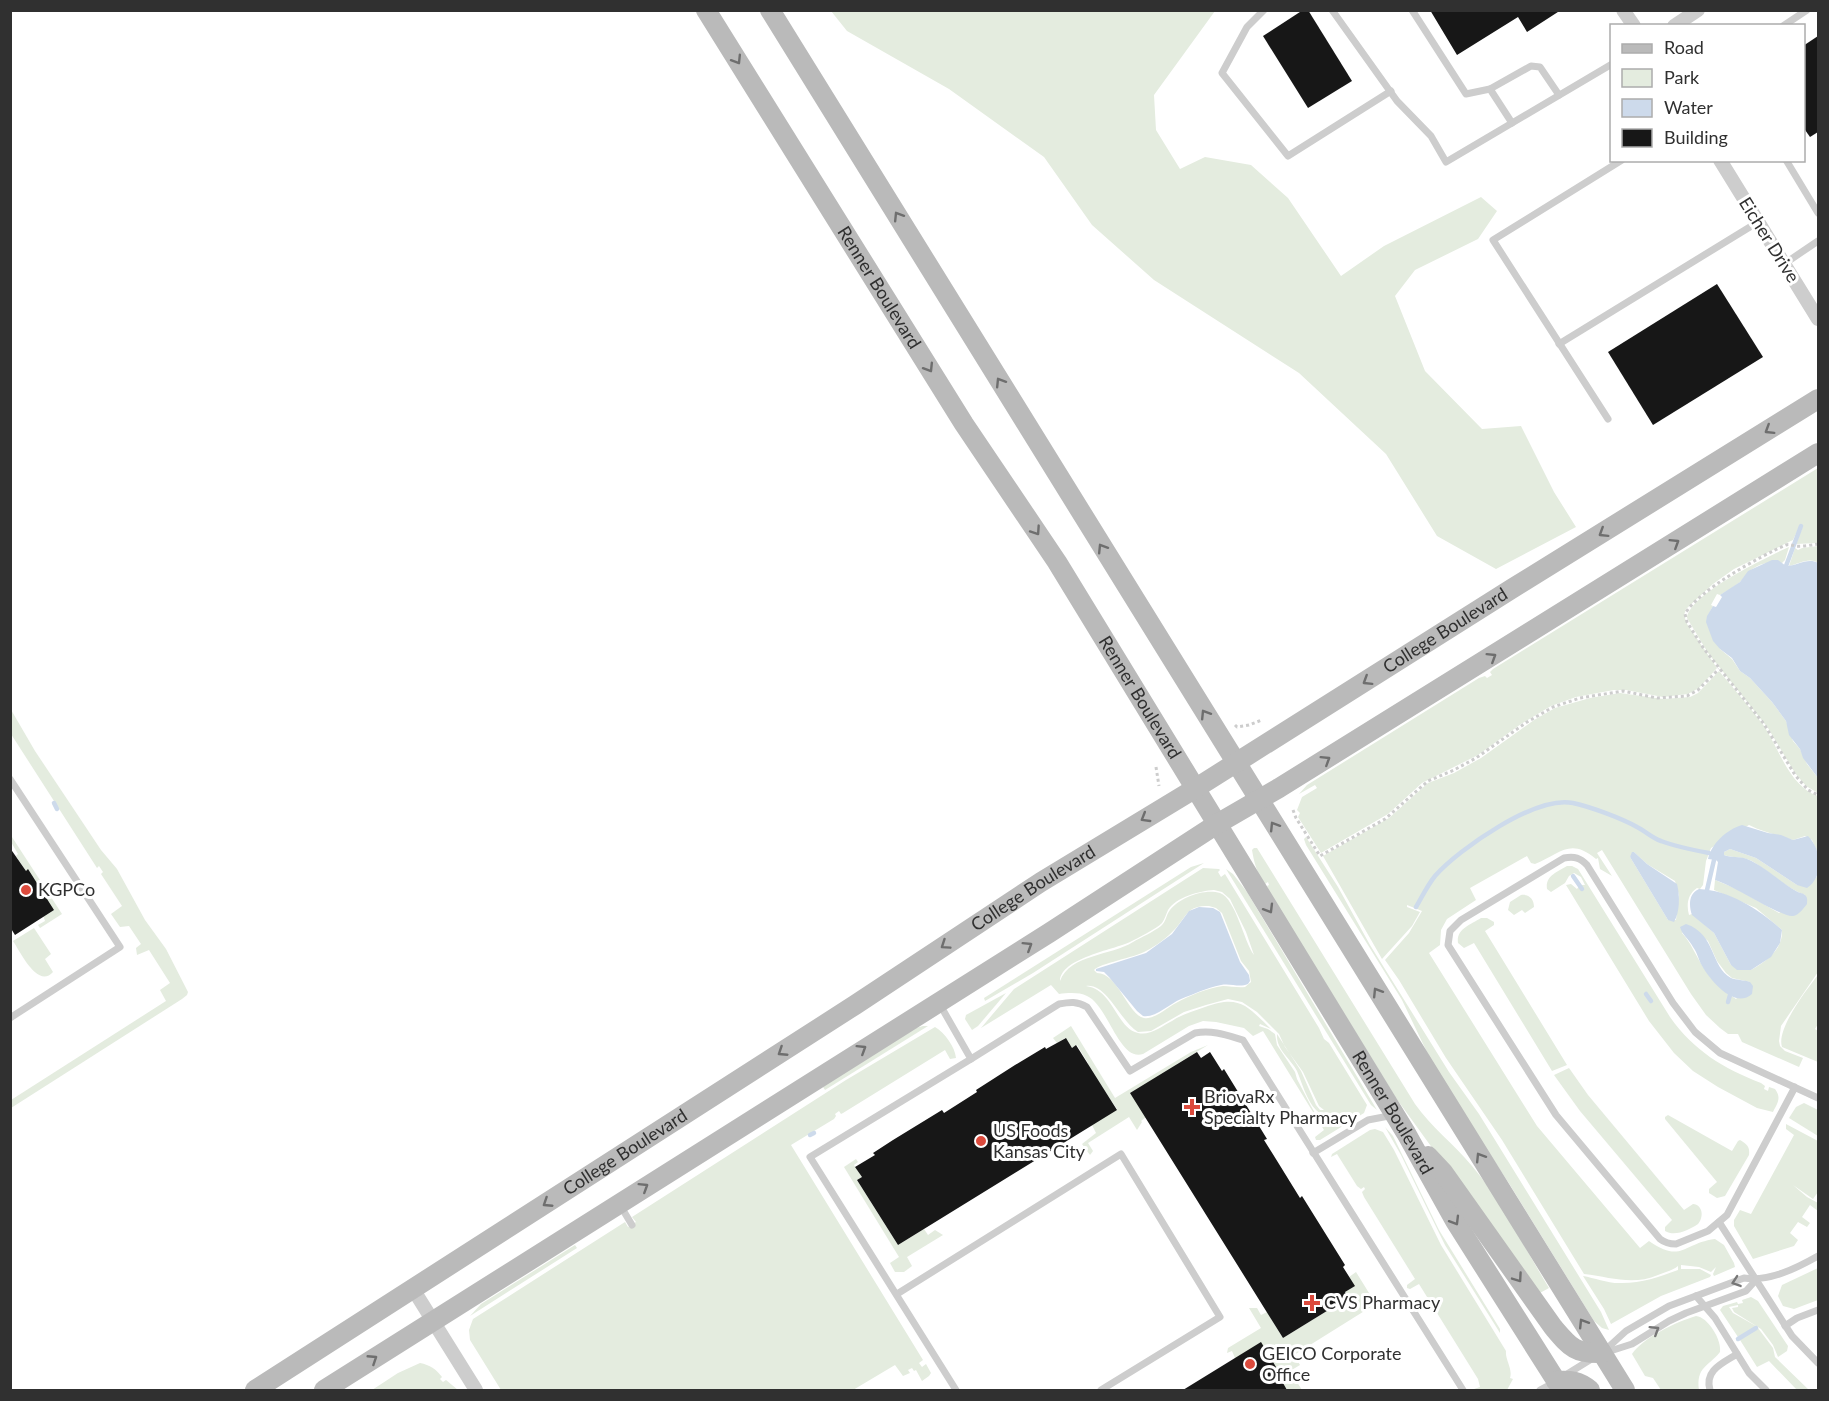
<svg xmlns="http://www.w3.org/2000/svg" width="1829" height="1401" font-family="Lato,sans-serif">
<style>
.green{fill:#e4ecdf;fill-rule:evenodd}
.water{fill:#cddaeb}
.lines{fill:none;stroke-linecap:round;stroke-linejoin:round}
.stream{stroke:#cddaeb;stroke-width:4.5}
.building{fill:#171717}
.path{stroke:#cdcdcd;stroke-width:3;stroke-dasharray:3 3;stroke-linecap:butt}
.service{stroke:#cdcdcd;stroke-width:7}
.minor{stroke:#cdcdcd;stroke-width:14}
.secondary{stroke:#bababa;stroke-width:20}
.oneway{stroke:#6e6e6e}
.oneway2{stroke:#777}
.poi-dot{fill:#dc4b3d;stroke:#fff;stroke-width:2}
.labels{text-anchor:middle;stroke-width:6;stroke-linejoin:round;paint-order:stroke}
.street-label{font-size:18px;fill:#303030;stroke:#fff}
.poi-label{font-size:18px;fill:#303030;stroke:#fff;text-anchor:start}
</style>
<rect width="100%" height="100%" fill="#fff"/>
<g class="green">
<polygon points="1085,10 1090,12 1098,10 1215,11 1154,95 1156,130 1180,169 1205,157 1251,165 1288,198 1341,276 1384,246 1481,197 1497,211 1478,239 1415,270 1395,296 1425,371 1482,429 1521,426 1554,492 1576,527 1496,569 1437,536 1386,454 1299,373 1154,280 1092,225 1044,157 949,89 847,31 831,11"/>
<polygon points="1818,468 1818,543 1796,544 1803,526 1800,525 1793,540 1734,569 1713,584 1686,609 1684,615 1687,624 1717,668 1699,688 1688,694 1663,697 1626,690 1614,690 1576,697 1551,706 1521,724 1478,755 1422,783 1388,814 1321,853 1298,817 1300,813 1297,810 1302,797 1317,788 1315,785 1299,794 1307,785 1479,678 1485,676 1487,678 1492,675 1490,672 1493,669"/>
<path d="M1818,546V563C1809,557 1799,564 1789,566L1795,548L1798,550L1802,548Z"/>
<path d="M1789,547L1785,560L1781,564C1770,561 1759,563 1750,571C1746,574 1744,578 1740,582C1734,587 1727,591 1720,595L1717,594L1711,605L1713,606L1708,615L1720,649L1732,659L1740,671L1750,678L1772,702L1786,721L1793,741L1800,749L1807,764L1818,778V793L1806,786L1795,773L1768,728L1708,653L1687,618C1689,594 1767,557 1789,547Z"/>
<path d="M1719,671C1734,689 1750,707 1764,726C1779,749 1790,787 1818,796V854L1812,840L1805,836L1793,840C1778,835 1763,832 1749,825L1711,848L1706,861L1703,885L1700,889L1697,888C1688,894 1686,904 1689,915L1692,914L1714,933L1731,965L1751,970C1766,961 1783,950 1782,930L1756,908L1714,890L1715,880L1737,889L1779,913L1805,895C1786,888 1769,871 1752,861C1742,856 1733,858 1724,855V852L1730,849L1756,858L1797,885L1816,878L1818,873V972L1781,1026L1779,1041L1780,1046L1785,1051L1803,1058L1799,1067L1742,1042L1738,1034H1728L1720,1028L1706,1015L1691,994L1602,850L1597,853L1612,876L1600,869L1598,858L1596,859C1570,837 1560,854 1535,864L1531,863L1527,856L1470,888L1476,900L1447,919L1441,930L1440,945L1429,953L1537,1126L1640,1248L1649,1241C1682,1264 1683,1243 1715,1239L1724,1245L1734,1263L1735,1267L1714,1276L1713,1274L1716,1267L1711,1272L1699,1267L1681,1265V1269H1700L1711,1275L1710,1277L1661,1296L1611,1324L1604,1309L1583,1276C1595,1278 1609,1284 1622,1283C1642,1283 1659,1277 1678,1270V1266C1674,1270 1665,1272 1658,1275C1632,1286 1611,1277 1584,1274L1502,1140L1446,1058L1399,980L1385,960L1409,933L1422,911L1407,905V907L1420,912L1412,926L1382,959L1323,856L1389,818L1428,783L1454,773L1481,758L1534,720L1555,708L1590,698L1620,693L1663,699L1690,697L1698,693ZM1634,852L1647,864L1675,881L1679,895L1676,920H1668L1630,857ZM1690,926L1708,941L1717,961L1726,973L1732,978L1750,982L1736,999C1722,990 1711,980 1702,965C1695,954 1691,943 1682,933Z"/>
<polygon points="10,708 35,751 101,850 117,869 145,920 166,949 188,992 187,995 182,999 11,1108 11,1100 166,1001 160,990 170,983 149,950 137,955 136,948 141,944 129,926 120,927 111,914 122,906 101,874 103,872 99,866 97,868 11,734"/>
<polygon points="10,834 62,914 40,928 38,925 45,921 28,870 26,871 16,856 18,854 11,842"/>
<polygon points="1306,837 1338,887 1370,945 1449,1072 1479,1114 1601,1312 1609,1330 1602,1328 1594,1321 1510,1185 1437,1073 1402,1000 1306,845 1304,839"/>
<path d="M1254,848H1257L1415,1104C1431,1127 1454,1144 1472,1166C1501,1200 1525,1249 1549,1288L1538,1294L1396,1098L1270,893L1267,886L1269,885L1268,882L1265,884C1257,874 1254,862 1252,850Z"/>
<polygon points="1204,863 1033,973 985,1001 984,998 1191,867"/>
<path d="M1567,866H1572L1578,869L1670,1017C1694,1051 1723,1068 1761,1083L1765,1086L1764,1089L1768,1091L1769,1087L1775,1089C1782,1098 1777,1104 1773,1112L1757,1108L1718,1087L1693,1071L1674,1053L1649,1021L1566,885L1571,884L1577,889L1580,885H1585L1581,877L1574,873L1569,876L1565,883L1551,892L1547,889C1545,876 1557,872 1567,866Z"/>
<path d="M1203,868L1219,869L1220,870L1218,872L1221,877L1225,874L1319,1028L1324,1039L1329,1043L1367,1105L1364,1113L1320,1140H1316L1315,1137L1324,1130L1263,1031L1253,1036L1244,1028L1216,1022L1203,1021L1189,1026L1143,1054C1119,1062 1108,1005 1087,996C1079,992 1068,993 1059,994L1051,985L981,1028L1014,989ZM1214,890L1222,892L1230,899L1246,932L1254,955C1244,942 1236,899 1220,893C1204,888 1179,898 1170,910C1166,915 1166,922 1161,926C1153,932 1142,937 1133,942C1111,956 1070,954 1060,981C1061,958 1113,950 1130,942C1138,938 1156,929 1162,923C1165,919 1166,914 1168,910C1176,897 1200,891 1214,890ZM1209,906L1216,908L1222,913L1241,961L1249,971L1251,982L1245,987C1238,988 1230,986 1223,986C1207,988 1191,995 1176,1003C1168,1007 1154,1020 1144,1018C1128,1015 1118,973 1097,973L1094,970C1100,963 1134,958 1146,951C1156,946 1168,937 1176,928C1188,914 1187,906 1209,906ZM1086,986C1107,983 1120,1021 1138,1032L1151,1031L1184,1012L1206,1005L1228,999L1242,1002L1257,1012L1279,1034L1285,1047L1303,1072L1319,1106L1324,1110H1320L1316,1105L1301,1071L1277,1034C1276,1050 1290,1058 1297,1071C1302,1083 1307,1101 1316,1110C1319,1113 1324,1116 1327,1119H1324L1315,1113L1311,1106L1297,1079L1295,1072L1277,1045L1275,1034L1268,1029L1259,1026L1260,1024L1271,1029C1247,1006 1240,994 1205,1007C1194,1011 1182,1014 1172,1021C1162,1026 1150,1036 1138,1033C1116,1028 1114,990 1086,986Z"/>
<polygon points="1226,869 1233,874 1247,892 1377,1110 1371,1105"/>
<path d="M1521,895C1529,894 1534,899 1534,907L1525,913L1522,910L1514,915L1508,910L1510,902Z"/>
<path d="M1481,918H1487L1494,922V925L1485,931L1567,1065L1552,1071L1474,943L1464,948L1458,943C1456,929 1470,925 1481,918Z"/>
<path d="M34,928L51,954L45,959L53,972C38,989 21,953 13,941Z"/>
<path d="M1818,975V1024L1815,1029L1818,1031V1062L1782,1047C1776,1029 1807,989 1818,975Z"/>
<polygon points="1006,993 978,1026 972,1030 965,1019 966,1015"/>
<polygon points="923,1026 928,1026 825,1090 823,1087 828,1082 916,1028"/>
<polygon points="1071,1026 1115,1098 1191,1052 1208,1045 1177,1064 1146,1117 1141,1121 1142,1122 1137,1130 1129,1117 1088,1143 1093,1151 1090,1155 1082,1144 1096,1133 1092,1125 1117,1109 1087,1065 1088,1063 1077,1045 1072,1048 1065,1038 1057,1043 1053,1038"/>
<path d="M935,1027C945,1033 955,1047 956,1058L950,1059L945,1050L843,1113L841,1114L839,1111L835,1114L836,1116L834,1119L791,1145L923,1360L919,1363L922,1367L926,1364L931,1373L929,1376L922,1381L916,1370L914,1371L912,1368L908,1370L910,1373L903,1376L895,1365L853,1390H501L470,1340L469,1330L473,1319L625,1222L628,1227L636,1222L632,1217L846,1080Z"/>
<path d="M1569,1068L1588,1095L1684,1210L1693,1204C1703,1205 1704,1217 1698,1224C1689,1230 1675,1237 1665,1231V1227L1672,1220L1580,1111L1554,1075Z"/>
<polygon points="1804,1103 1818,1110 1818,1136 1789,1118 1796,1107"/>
<path d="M1668,1115L1732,1151L1738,1141L1740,1140C1747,1144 1750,1147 1749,1155L1725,1196L1717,1198L1709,1193V1189L1717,1182L1665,1119V1117Z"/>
<polygon points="1786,1124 1818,1141 1818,1192 1813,1199 1793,1185 1807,1197 1818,1203 1818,1211 1810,1205 1802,1217 1810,1223 1807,1227 1798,1222 1790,1233 1798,1240 1794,1246 1753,1259 1734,1226 1734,1220 1740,1210 1751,1214 1794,1135 1786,1129"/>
<polygon points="1385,1127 1393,1136 1439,1230 1500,1329 1500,1333 1445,1245 1401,1155"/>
<path d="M1375,1129L1383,1132L1394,1150L1441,1245L1506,1351C1505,1360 1513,1369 1510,1378L1513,1379L1507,1390H1471L1480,1387L1478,1379L1419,1284L1410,1289L1407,1288V1285L1415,1279L1364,1197L1362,1192L1365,1189L1364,1187L1361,1189L1357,1186L1337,1154L1331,1157L1332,1154L1370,1130Z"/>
<polygon points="856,1159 858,1162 854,1165 862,1177 857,1180 898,1245 924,1229 928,1235 935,1230 943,1235 907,1257 912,1266 904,1272 895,1272 890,1263 899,1257 844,1167"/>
<polygon points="575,1245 577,1248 470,1316 481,1304"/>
<polygon points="1818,1268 1818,1300 1794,1309 1783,1306 1778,1296 1782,1285"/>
<polygon points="1356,1272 1374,1301 1374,1305 1294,1355 1300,1365 1290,1371 1302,1390 1287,1390 1283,1383 1235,1358 1232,1351 1227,1353 1228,1348 1261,1328 1249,1308 1257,1308 1261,1315 1267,1312 1283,1338 1348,1298 1345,1292 1354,1286 1349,1277"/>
<polygon points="1751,1297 1758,1301 1788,1346 1787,1351 1778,1357 1773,1345 1761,1329 1734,1312 1732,1308 1738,1307 1738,1305 1729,1307 1733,1313 1756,1326 1738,1337 1720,1310 1723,1306 1737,1302 1738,1304 1743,1303 1742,1300"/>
<path d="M1696,1316C1708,1317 1722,1340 1720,1352C1708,1367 1696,1367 1699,1390H1661L1653,1378L1645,1376L1632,1354C1644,1337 1676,1322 1696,1316Z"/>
<polygon points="1758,1328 1773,1348 1775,1357 1809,1390 1797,1390 1769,1361 1757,1367 1740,1340"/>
<path d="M420,1363C430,1365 436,1369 442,1377L440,1379L443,1382L446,1380L458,1390H372L398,1373Z"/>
</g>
<g class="water">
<path d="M1772,560H1778L1786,566C1797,566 1808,557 1818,563V778L1803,758L1800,749L1789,735L1786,721L1772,702L1750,678L1740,671L1732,658L1720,649L1713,641L1706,622L1707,616L1713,606L1716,607L1722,597L1720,595L1740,582L1748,571Z"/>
<path d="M1742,825L1768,833L1781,835L1793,840L1808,836C1822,850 1824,877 1807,888L1797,885L1756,858L1730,849L1724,852V855C1732,858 1739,856 1747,859C1766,867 1780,882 1796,891C1799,893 1803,893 1805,895C1808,898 1807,900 1807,904C1803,909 1799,915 1793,916C1782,918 1733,885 1715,880L1718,862L1716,860L1708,859C1712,843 1726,830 1742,825Z"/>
<path d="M1632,852H1634L1647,864L1677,884C1680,895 1680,912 1674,922L1668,920L1630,857Z"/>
<path d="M1699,889C1729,890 1760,910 1782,930L1780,943L1771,957L1751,970H1737L1731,965L1714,933L1692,915C1689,906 1688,894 1699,889Z"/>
<path d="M1199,907L1213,908L1220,912L1240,962L1249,975L1250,981L1248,984C1239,988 1231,983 1221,985C1206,988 1194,994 1181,999C1169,1004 1156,1018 1143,1016L1137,1011L1109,977L1104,972L1096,971V969L1146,953L1172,934L1189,911Z"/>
<path d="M1686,924C1716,934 1710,966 1731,978C1736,980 1744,980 1750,982L1753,986L1752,994C1734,1010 1709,979 1701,964C1698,958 1697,952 1693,947C1689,939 1682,935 1680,927Z"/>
</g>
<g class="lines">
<g class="stream">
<polyline points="1786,566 1801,526"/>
<polyline points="54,803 57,809"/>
<polyline points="1573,876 1582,889"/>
<polyline points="1707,890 1714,860"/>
<path d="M1416,907C1422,897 1427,886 1435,876C1459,849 1536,795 1573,803C1591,807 1621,818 1637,827C1645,831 1652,838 1661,841C1677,847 1693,850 1709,853"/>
<polyline points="1646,994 1651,1001"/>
<polyline points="1728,1002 1730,995"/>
<polyline points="810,1135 814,1133"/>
<polyline points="1738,1339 1756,1328"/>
</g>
</g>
<g class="building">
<polygon points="1303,10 1308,10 1352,81 1308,108 1263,36"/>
<polygon points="1430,10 1561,10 1527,32 1518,17 1457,55"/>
<polygon points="1818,36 1818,132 1810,137 1803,127 1803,46"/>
<polygon points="1717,284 1763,357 1653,425 1608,352"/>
<polygon points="10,848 26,871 28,869 54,910 15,935 10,927"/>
<polygon points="1066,1038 1072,1048 1076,1045 1117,1110 898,1245 857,1180 862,1177 855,1167 875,1155 873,1153 893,1140 942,1110 944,1113 977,1092 976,1090 1015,1065 1045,1047 1046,1049"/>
<polygon points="1197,1052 1201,1058 1210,1052 1222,1071 1224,1069 1267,1139 1264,1140 1279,1164 1300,1198 1302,1196 1345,1265 1343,1267 1355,1286 1345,1292 1348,1298 1283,1338 1130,1093"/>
<polygon points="1261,1342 1285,1382 1283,1383 1287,1390 1183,1390"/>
</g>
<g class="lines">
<g class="path">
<path d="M1818,544C1811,545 1802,547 1795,546C1791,545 1789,544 1786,545C1762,555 1697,591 1685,614L1687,622L1704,649L1764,724L1795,775L1808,790L1818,795"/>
<polyline points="1235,725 1237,727 1249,725 1262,720"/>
<polyline points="1156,767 1159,786"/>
<polyline points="1293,810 1296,818 1320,856 1385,819 1428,781 1454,770 1476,758 1527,722 1553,707 1580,698 1623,691 1657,698 1687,696 1698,690 1719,669"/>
</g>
<g class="service">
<polyline points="1264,10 1247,27 1222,73 1288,156 1391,91"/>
<polyline points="1332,10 1397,101 1431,136 1446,162 1612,64"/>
<polyline points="1412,10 1466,94 1490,89 1512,123"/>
<polyline points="1783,26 1807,10"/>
<polyline points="1490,89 1531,66 1540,67 1559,95"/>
<polyline points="1786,160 1818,213"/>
<polyline points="1784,264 1818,241"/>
<polyline points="1559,344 1758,222"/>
<polyline points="1608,419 1493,240 1622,160"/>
<polyline points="10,779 120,947 10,1018"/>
<path d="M939,1003L971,1059L1059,1004C1070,1002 1077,1001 1087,1007L1130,1071L1195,1033C1213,1030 1226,1035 1243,1040L1463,1390"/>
<path d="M1795,1087L1727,1215L1708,1231L1676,1244C1669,1244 1665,1243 1660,1239L1556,1115L1448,945L1450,931L1461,920L1564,858C1575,856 1580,858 1587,865L1673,1003L1695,1032L1720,1053L1818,1098"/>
<polyline points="1313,1153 1368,1120 1394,1115"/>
<polyline points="620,1205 632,1225"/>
<polyline points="1719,1222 1792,1336 1818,1363"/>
<polyline points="897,1294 1121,1154 1220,1317 1101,1390"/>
<polyline points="1696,1296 1715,1318 1749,1373 1766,1390"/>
<polyline points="1785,1326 1797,1318 1818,1310"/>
<path d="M1603,1352L1626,1331L1669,1306L1744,1278C1769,1282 1797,1268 1818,1256"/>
<polyline points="1604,1353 1632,1344 1669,1321 1686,1313 1746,1291 1756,1280"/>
<polyline points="1564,1376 1593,1358"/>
<polyline points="956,1390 810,1157 971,1059"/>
<polyline points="1540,1390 1555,1382"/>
<path d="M1710,1390C1704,1370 1723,1363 1737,1354"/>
</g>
<g class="minor">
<polyline points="1623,10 1634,26"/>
<polyline points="1674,26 1698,10"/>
<polyline points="1720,160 1818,319"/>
<polyline points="413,1289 476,1390"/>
</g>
<g class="secondary">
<path id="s1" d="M706,10L964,424L1057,562L1406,1133L1455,1221L1562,1390"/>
<polyline points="770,10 1625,1390"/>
<path d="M1428,1156L1443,1172L1553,1327C1570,1347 1575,1354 1602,1353"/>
<path d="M1556,1381C1571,1380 1579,1381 1590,1390"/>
<path id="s2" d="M255,1390L855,1005L1041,882L1196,788L1513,588L1818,399"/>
<polyline points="324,1390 1049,933 1217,824 1279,788 1818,453"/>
</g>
</g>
<defs><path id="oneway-chevron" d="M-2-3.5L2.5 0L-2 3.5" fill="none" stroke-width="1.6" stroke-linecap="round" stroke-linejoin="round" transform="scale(1.5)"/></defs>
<g class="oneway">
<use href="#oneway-chevron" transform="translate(737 60) rotate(58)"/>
<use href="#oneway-chevron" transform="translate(898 216) rotate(-122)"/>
<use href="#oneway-chevron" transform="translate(929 368) rotate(58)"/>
<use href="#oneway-chevron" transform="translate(1000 382) rotate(-122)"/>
<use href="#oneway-chevron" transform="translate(1769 430) rotate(148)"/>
<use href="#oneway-chevron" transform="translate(1036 531) rotate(56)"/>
<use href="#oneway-chevron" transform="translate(1603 533) rotate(148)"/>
<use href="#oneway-chevron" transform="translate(1675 543) rotate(-32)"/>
<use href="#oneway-chevron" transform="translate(1102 548) rotate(-122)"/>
<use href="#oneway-chevron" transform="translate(1492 657) rotate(-32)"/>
<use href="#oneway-chevron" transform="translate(1367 681) rotate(148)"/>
<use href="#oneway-chevron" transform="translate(1205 714) rotate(-122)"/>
<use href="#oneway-chevron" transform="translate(1326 760) rotate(-32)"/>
<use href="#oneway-chevron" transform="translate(1145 818) rotate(149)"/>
<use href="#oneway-chevron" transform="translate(1274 826) rotate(-122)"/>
<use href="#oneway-chevron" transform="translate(1269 909) rotate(59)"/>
<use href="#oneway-chevron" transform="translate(945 945) rotate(146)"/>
<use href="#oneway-chevron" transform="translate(1028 946) rotate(-32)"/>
<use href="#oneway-chevron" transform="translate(1377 992) rotate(-122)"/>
<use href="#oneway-chevron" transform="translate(862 1049) rotate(-32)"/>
<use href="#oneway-chevron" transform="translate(782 1052) rotate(147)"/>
<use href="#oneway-chevron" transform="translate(1480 1157) rotate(-122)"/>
<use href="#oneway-chevron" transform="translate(644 1187) rotate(-32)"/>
<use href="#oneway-chevron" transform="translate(547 1203) rotate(147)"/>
<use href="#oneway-chevron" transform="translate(1455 1221) rotate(59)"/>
<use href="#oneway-chevron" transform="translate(1518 1278) rotate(55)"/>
<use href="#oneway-chevron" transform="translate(1583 1323) rotate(-122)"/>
<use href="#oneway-chevron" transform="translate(373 1359) rotate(-33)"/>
</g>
<g class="oneway2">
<use href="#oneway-chevron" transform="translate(1736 1282) rotate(161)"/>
<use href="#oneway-chevron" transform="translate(1655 1330) rotate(-32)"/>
</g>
<g class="poi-dot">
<circle cx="26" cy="890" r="6"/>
<path d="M1189 1098h6v6h6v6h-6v6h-6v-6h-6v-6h6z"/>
<circle cx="981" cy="1141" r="6"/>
<path d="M1309 1294h6v6h6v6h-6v6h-6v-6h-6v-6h6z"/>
<circle cx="1250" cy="1364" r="6"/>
</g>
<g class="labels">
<g class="street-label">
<text transform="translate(1769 240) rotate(58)" y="6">Eicher Drive</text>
<text dy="6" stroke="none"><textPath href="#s1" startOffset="327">Renner Boulevard</textPath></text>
<text dy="6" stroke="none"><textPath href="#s2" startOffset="1412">College Boulevard</textPath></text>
<text dy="6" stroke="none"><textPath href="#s1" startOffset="813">Renner Boulevard</textPath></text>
<text dy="6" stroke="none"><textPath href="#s2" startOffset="926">College Boulevard</textPath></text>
<text dy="6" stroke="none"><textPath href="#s1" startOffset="1299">Renner Boulevard</textPath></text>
<text dy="6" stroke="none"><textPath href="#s2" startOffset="440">College Boulevard</textPath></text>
</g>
<g class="poi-label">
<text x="38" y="896">KGPCo</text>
<text x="1204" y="1103">BriovaRx<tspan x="1204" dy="21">Specialty Pharmacy</tspan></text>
<text x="993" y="1137">US Foods<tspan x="993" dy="21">Kansas City</tspan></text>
<text x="1324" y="1309">CVS Pharmacy</text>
<text x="1262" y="1360">GEICO Corporate<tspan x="1262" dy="21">Office</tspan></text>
</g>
</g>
<rect width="1829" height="1401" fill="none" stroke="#303030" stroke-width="24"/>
<rect x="1610" y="24" width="195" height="138" fill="#ffffff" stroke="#acacac" stroke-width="1.5"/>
<rect x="1622" y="44" width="30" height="9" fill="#bababa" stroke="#acacac" stroke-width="1.5"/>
<text x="1664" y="54" font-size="18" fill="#303030">Road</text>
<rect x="1622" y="69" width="30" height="18" fill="#e4ecdf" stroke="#acacac" stroke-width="1.5"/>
<text x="1664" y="84" font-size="18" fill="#303030">Park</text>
<rect x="1622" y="99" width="30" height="18" fill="#cddaeb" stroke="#acacac" stroke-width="1.5"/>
<text x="1664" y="114" font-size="18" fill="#303030">Water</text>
<rect x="1622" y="129" width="30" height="18" fill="#171717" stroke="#acacac" stroke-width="1.5"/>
<text x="1664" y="144" font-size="18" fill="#303030">Building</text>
</svg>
